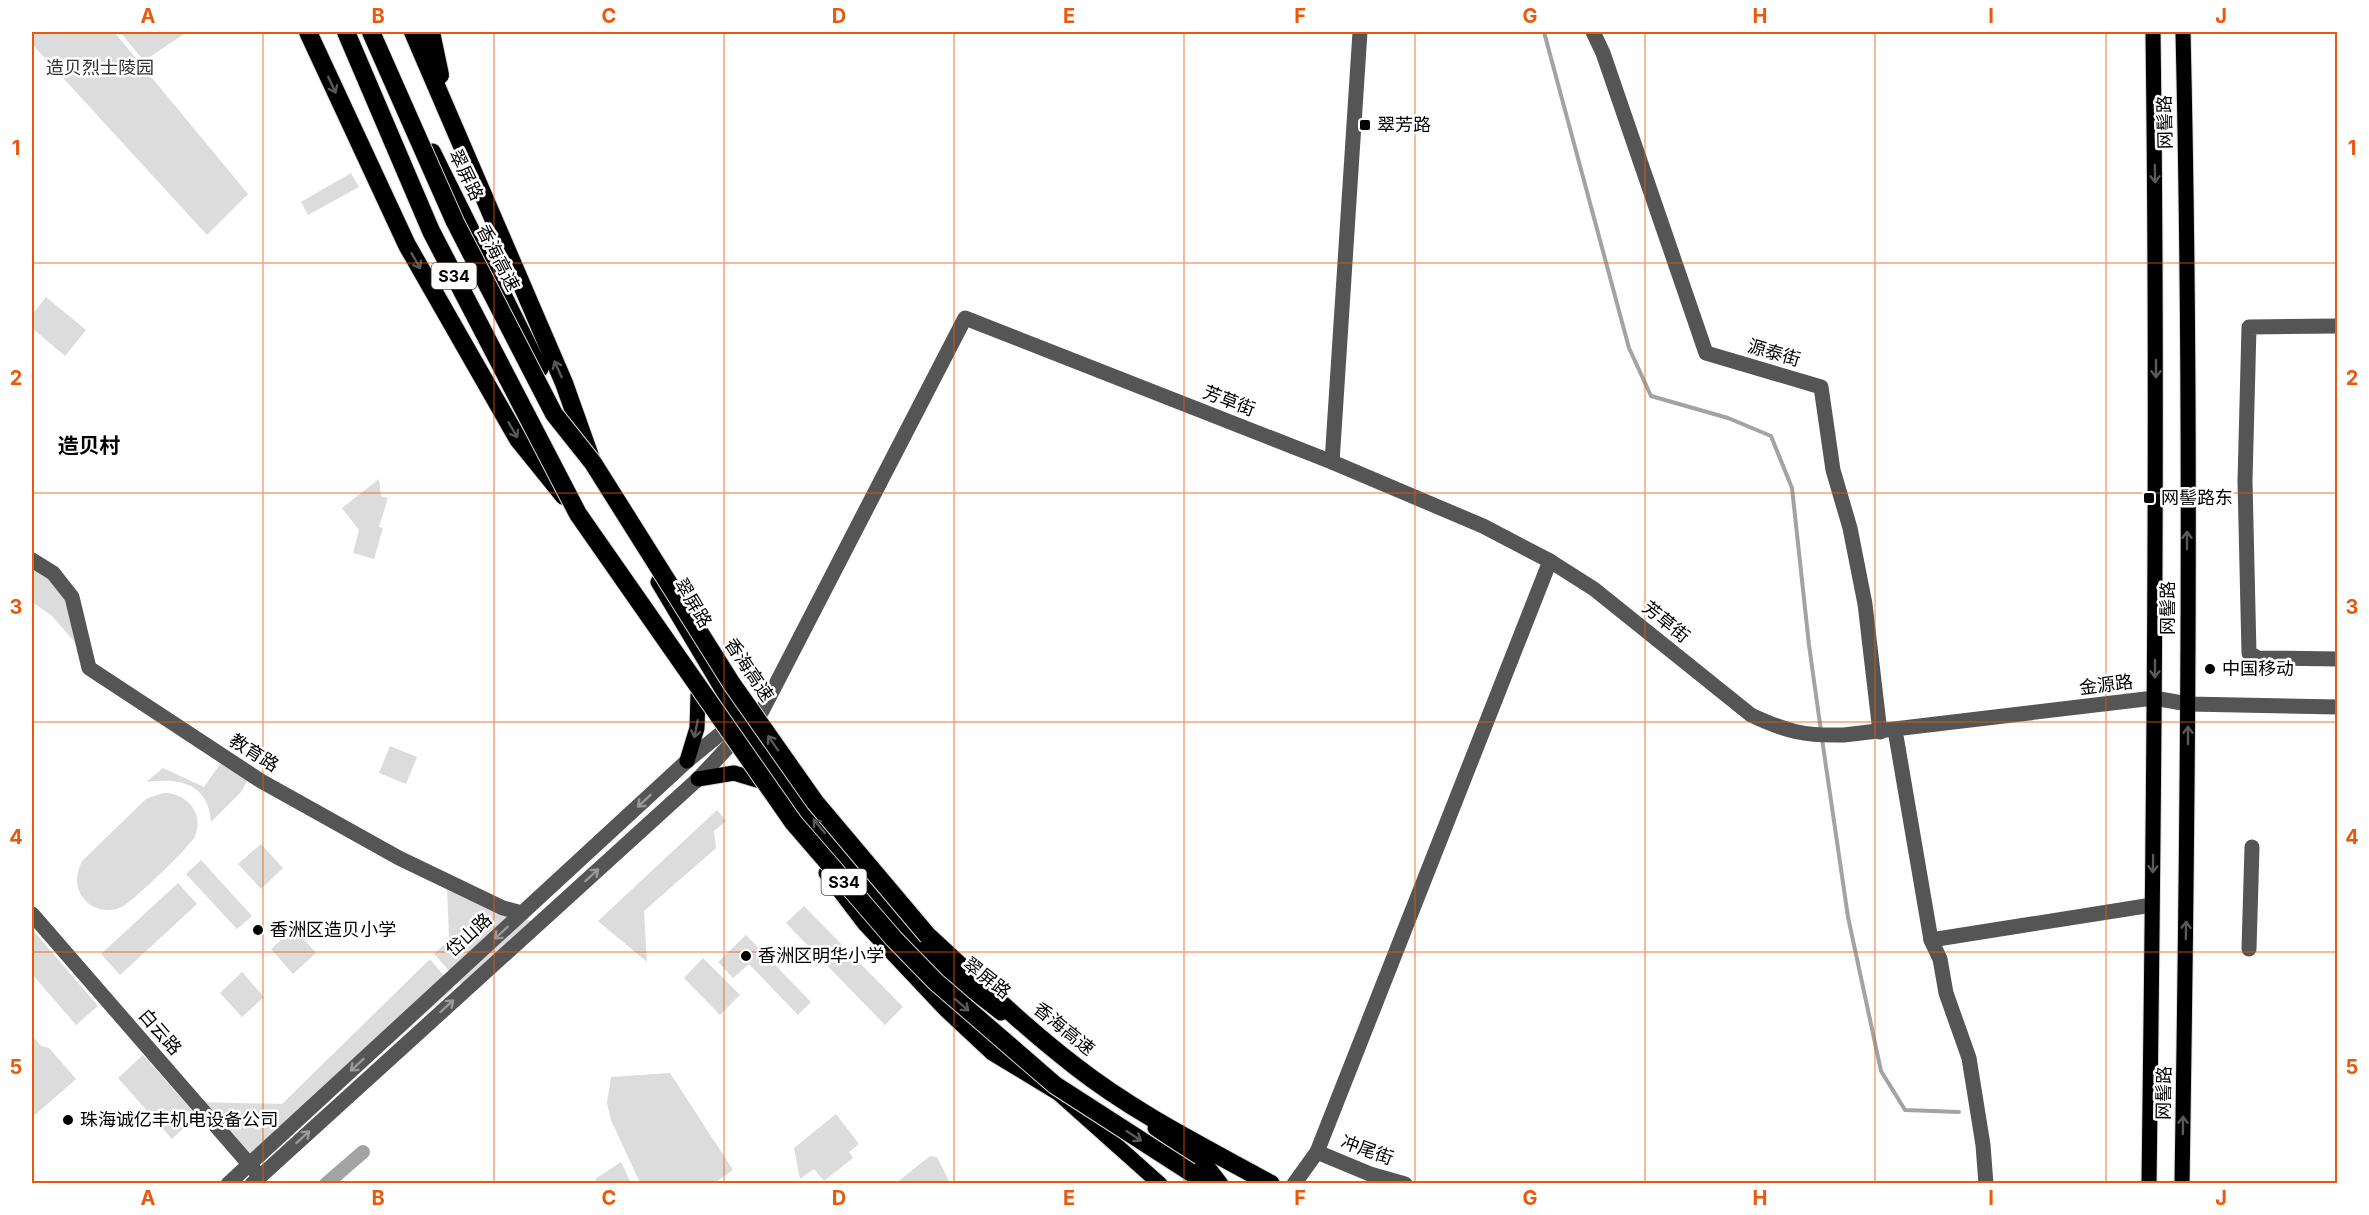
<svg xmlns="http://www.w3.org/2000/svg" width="2369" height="1215" font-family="Inter,'Noto Sans SC',sans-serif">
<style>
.green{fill:#dcdcdc}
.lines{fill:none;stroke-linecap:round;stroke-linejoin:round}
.stream{stroke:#a3a3a3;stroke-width:4}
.canal{stroke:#a3a3a3;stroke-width:14}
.major-casing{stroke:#dbdbdb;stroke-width:17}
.highway-casing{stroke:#dbdbdb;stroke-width:20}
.minor{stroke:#555;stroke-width:15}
.major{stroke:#000;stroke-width:15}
.highway{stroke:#000;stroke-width:18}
.highway-bridge-casing{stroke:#dbdbdb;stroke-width:20;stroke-linecap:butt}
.highway-bridge{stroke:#000;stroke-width:18}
.oneway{stroke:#595959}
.oneway2{stroke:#999}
.grid{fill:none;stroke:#e8590c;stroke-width:1.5;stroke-opacity:0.55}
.poi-dot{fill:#000;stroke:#fff;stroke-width:2}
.labels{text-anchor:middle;stroke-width:5;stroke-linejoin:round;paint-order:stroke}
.shield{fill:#fff;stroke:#4c4c4c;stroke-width:1.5}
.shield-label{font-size:16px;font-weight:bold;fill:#000}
.park-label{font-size:18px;fill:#333;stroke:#fff}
.street-label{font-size:18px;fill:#000;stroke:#fff}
.poi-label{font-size:18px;fill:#000;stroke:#fff;text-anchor:start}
.quarter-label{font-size:21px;font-weight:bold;fill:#000;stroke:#fff}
.neatline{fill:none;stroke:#e8590c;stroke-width:2}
.grid-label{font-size:20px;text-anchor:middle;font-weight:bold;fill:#e8590c}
</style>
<rect width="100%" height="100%" fill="#fff"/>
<g class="green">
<polygon points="32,32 114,32 248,194 207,235 32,44"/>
<polygon points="120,32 187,32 144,61"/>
<polygon points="351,173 359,187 308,215 301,202"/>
<polygon points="46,297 86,330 65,356 32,328 32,315"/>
<polygon points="379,479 381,496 388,498 379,527 383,528 374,559 353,553 359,530 342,508"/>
<path d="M32,565C72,590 69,604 80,648L52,616L32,602Z"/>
<polygon points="390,746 417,757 406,784 379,773"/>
<path d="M223,760L249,778L241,792L211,822C208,782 178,778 146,782L163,768L204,787Z"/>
<path d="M163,793C186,792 205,813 195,836C191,846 132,902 122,907C110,913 92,910 84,899C74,887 76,874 82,861L146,799Z"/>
<polygon points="717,810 726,821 714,831 716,848 644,911 647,962 598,921"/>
<polygon points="261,844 283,868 261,889 238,864"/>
<polygon points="201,860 252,916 237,929 186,874"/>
<polygon points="178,883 197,904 120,975 101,954"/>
<polygon points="447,886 532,922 462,985 434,954 449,940"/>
<polygon points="804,906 903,1007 885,1025 786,923"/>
<polygon points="294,928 316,953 293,974 271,949"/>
<polygon points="32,929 98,1006 76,1025 32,974"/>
<polygon points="746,935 811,1002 798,1015 749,964 733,978 718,962"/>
<polygon points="703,958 740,995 720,1015 684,978"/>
<polygon points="430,959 454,988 254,1166 197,1102 282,1104"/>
<polygon points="242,972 264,997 242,1017 220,993"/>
<polygon points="32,1035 41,1046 49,1048 76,1079 35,1115 32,1110"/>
<polygon points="143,1055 197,1116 172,1139 118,1078"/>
<polygon points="670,1073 733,1170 714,1183 640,1183 611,1120 607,1103 611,1077"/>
<polygon points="836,1114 859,1144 849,1152 853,1158 824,1181 814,1169 800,1179 794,1148"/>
<polygon points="930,1156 937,1157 950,1183 896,1183"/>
<polygon points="621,1162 631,1183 598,1183 595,1179"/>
</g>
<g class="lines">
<g class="stream">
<polyline points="1544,32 1629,348 1651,396 1728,418 1771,436 1792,488 1809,645 1821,731"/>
<polyline points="1822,739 1848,917 1881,1071 1905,1110 1959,1112"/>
</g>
<polyline class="canal" points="326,1184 363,1152"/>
<g class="major-casing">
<g id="major">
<polyline points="433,151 541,369"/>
<polyline points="658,582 745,728 807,812 878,897 947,971 1001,1013"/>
<polyline points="687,761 697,728 698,695"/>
<polyline points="698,779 734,773 757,780"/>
<polyline points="826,873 864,923 946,1010 992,1053 1058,1093 1160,1184"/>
<polyline points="1155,1128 1205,1163 1221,1184"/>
<path d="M2149,1184C2154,799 2158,416 2153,32"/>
<path d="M2182,1184C2188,800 2192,415 2183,32"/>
</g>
</g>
<g class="highway-casing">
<g id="highway">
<polyline points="308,32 407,245 518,439 564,496"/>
<polyline points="413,32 564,383 591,459"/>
<polyline points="431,32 440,75"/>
<path d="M928,936C976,980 1023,1026 1075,1066C1135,1113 1204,1147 1271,1184"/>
<polyline points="1190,1172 1209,1184"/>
</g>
</g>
<g class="minor">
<polyline points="1593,32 1603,53 1706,353 1821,387 1833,470 1850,528 1865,604 1880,732"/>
<polyline points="2338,326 2249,327 2245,481 2249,653 2258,658 2338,659"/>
<polyline points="1332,462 1360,32"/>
<polyline points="32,560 53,573 72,597 89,668 261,781 399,858 503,908 522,913"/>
<polyline points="1895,730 1931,940 1940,959 1946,993 1969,1058 1983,1145 1986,1184"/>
<polyline points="32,914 256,1172"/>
<polyline points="1931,940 2152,905"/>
<polyline points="2249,949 2252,847"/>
<polyline points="1317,1152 1370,1174 1405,1184"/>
<polyline points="228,1184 687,761 736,721"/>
<path d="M252,1184L698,779L762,711L965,318L1332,462L1483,526L1550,561L1594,589L1751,715C1787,732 1805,736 1844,735L2154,698L2188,704L2338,707"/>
<polyline points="1294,1184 1317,1152 1550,561"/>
</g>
<use href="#major" class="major"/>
<use href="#highway" class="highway"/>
<g class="highway-bridge-casing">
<g id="highway-bridge">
<polyline points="346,32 431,231 578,514 793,822 894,939 936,982 1055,1085 1190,1172"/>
<polyline points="371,32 455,222 554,414 593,463 732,684 815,802 928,936"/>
</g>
</g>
<use href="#highway-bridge" class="highway-bridge"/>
</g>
<defs><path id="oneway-shaft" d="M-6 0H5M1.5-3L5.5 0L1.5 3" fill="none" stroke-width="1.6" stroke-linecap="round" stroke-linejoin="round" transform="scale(1.5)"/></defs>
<g class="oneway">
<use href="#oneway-shaft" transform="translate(332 85) rotate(65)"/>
<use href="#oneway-shaft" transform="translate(2155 174) rotate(89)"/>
<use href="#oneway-shaft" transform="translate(416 261) rotate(60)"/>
<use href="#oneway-shaft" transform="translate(558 369) rotate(-114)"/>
<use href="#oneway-shaft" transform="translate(2156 369) rotate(90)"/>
<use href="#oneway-shaft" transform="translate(513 430) rotate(60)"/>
<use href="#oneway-shaft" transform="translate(2187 540) rotate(-90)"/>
<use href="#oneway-shaft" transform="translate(2155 669) rotate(90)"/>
<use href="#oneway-shaft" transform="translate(696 729) rotate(101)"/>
<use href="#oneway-shaft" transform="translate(2188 735) rotate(-90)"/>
<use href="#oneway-shaft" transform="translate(773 743) rotate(-125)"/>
<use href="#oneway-shaft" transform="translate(819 826) rotate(-130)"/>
<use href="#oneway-shaft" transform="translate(2153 864) rotate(91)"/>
<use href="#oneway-shaft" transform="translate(2186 930) rotate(-89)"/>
<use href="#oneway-shaft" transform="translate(962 1005) rotate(41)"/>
<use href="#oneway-shaft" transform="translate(2183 1125) rotate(-89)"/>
<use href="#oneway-shaft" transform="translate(1134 1136) rotate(33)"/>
</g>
<g class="oneway2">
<use href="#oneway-shaft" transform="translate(644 801) rotate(137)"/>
<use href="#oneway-shaft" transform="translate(592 875) rotate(-42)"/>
<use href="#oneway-shaft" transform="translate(501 933) rotate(137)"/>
<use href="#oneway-shaft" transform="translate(447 1006) rotate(-42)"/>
<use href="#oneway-shaft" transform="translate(357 1065) rotate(137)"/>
<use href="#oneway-shaft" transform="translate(303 1137) rotate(-42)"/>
</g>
<path class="grid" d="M263,32V1184M494,32V1184M724,32V1184M954,32V1184M1184,32V1184M1415,32V1184M1645,32V1184M1875,32V1184M2106,32V1184M32,263H2338M32,493H2338M32,722H2338M32,952H2338"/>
<g class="poi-dot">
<rect x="1359" y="119" width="12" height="12" rx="3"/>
<rect x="2143" y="492" width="12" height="12" rx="3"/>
<circle cx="2210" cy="669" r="6"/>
<circle cx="258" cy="930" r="6"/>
<circle cx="746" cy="956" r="6"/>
<circle cx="68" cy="1120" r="6"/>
</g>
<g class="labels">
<g class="shield">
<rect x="431.5" y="263" width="45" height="26" rx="4.5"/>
<rect x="821.5" y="869" width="45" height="26" rx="4.5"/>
</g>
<g class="shield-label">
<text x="454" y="282">S34</text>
<text x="844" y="888">S34</text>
</g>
<g class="park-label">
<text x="100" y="74">造贝烈士陵园</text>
</g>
<g class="street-label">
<text transform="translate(2165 122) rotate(-91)" y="6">网髻路</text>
<text transform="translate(466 175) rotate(64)" y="6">翠屏路</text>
<text transform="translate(498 258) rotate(63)" y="6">香海高速</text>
<text transform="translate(1774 353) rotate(16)" y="6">源泰街</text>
<text transform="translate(1229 401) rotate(21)" y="6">芳草街</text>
<text transform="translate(693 603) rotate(59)" y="6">翠屏路</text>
<text transform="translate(2168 608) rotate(-90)" y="6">网髻路</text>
<text transform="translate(1666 622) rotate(39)" y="6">芳草街</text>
<text transform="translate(749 670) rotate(56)" y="6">香海高速</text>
<text transform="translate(2106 685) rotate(-7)" y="6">金源路</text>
<text transform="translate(254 753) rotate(32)" y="6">教育路</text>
<text transform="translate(469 935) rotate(-43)" y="6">岱山路</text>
<text transform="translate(987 978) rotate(38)" y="6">翠屏路</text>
<text transform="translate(1064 1029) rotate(39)" y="6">香海高速</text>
<text transform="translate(160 1032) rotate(49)" y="6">白云路</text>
<text transform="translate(2164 1093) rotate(-89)" y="6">网髻路</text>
<text transform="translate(1367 1150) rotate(20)" y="6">冲尾街</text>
</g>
<g class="poi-label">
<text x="1377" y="131">翠芳路</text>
<text x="2161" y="504">网髻路东</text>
<text x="2222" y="675">中国移动</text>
<text x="270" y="936">香洲区造贝小学</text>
<text x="758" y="962">香洲区明华小学</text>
<text x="80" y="1126">珠海诚亿丰机电设备公司</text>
</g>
<g class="quarter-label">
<text x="89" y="453">造贝村</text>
</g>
</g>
<rect width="2369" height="1215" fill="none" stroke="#ffffff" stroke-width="66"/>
<rect x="33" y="33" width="2303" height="1149" class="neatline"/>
<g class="grid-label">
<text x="148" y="23">A</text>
<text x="378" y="23">B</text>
<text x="609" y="23">C</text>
<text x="839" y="23">D</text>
<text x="1069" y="23">E</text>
<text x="1300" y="23">F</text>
<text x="1530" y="23">G</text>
<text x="1760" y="23">H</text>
<text x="1991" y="23">I</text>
<text x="2221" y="23">J</text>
<text x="16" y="155">1</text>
<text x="2352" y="155">1</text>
<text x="16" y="385">2</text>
<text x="2352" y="385">2</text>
<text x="16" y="614">3</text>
<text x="2352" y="614">3</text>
<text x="16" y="844">4</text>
<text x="2352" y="844">4</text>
<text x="16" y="1074">5</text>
<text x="2352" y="1074">5</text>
<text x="148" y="1205">A</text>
<text x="378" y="1205">B</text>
<text x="609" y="1205">C</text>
<text x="839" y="1205">D</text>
<text x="1069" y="1205">E</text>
<text x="1300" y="1205">F</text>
<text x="1530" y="1205">G</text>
<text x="1760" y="1205">H</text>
<text x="1991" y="1205">I</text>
<text x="2221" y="1205">J</text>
</g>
</svg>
